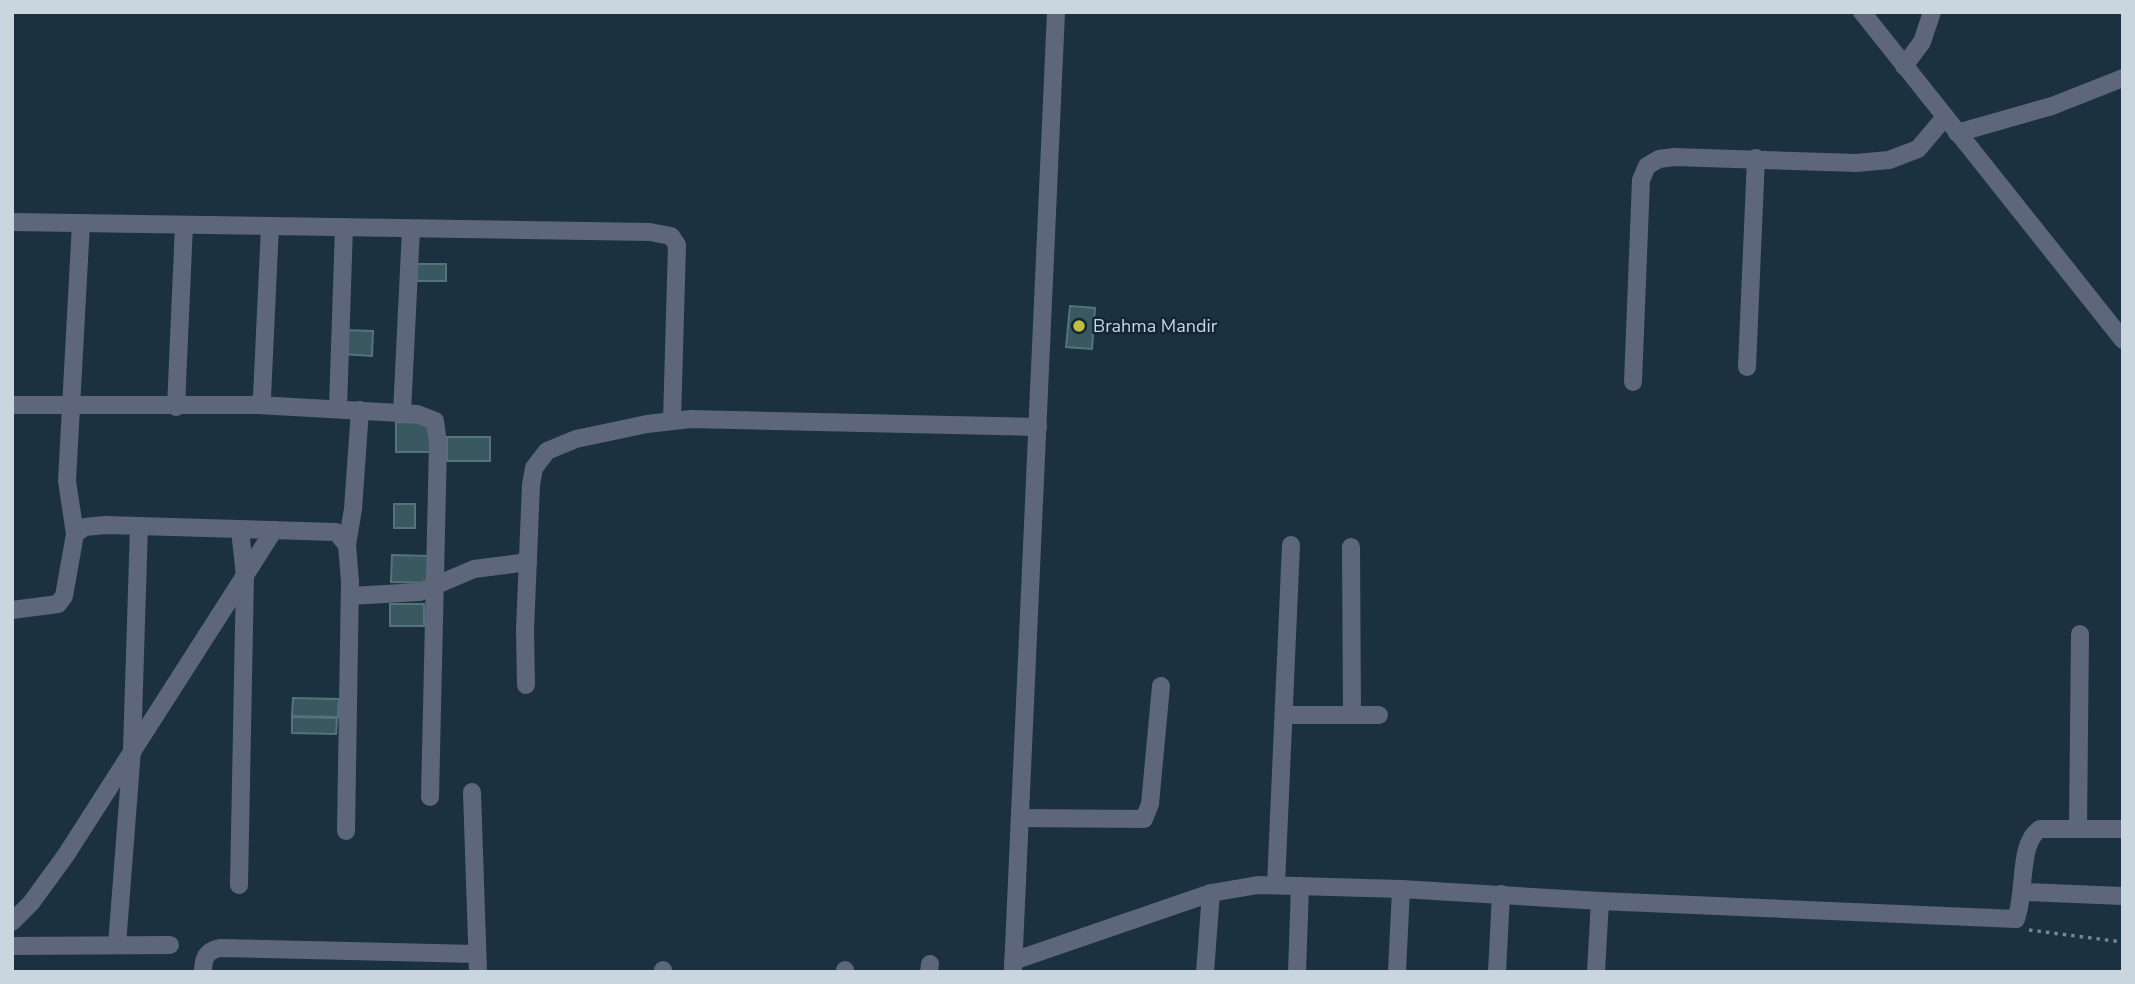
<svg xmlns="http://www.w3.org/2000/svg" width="2135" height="984" font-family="'Nunito Sans',sans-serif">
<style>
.building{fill:#39585f;stroke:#54747b;stroke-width:2}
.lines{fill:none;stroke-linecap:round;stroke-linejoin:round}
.path{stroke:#758692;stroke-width:3.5;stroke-dasharray:3.5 5;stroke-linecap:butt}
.minor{stroke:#5d667b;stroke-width:18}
.poi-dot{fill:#c2bd3f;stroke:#112735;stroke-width:2.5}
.labels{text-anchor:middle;stroke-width:5;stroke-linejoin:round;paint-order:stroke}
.poi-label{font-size:18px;fill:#c9d6e0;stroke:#112735;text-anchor:start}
</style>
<rect width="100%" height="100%" fill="#1b313f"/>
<g class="building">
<rect x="417" y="264" width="29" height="17"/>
<polygon points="1070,306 1095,308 1092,349 1066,347"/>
<polygon points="344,330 373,331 372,356 343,354"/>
<polygon points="396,422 431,423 431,452 396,452"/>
<rect x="447" y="437" width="43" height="24"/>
<rect x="394" y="504" width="21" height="24"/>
<polygon points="392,555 429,556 428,583 391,582"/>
<rect x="390" y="604" width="34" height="22"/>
<polygon points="293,698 339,699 338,717 292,716"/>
<polygon points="292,717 337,718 336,734 292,733"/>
</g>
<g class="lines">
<polyline class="path" points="2029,930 2123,942"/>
<g class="minor">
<polyline points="1862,12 2123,340"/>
<polyline points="1904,66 1922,42 1932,12"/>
<polyline points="1957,133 2052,106 2123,78"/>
<polyline points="12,222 650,232 671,236 677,245 672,421"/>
<polyline points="1747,367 1756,158"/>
<polyline points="1633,382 1641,180 1647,166 1659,159 1674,157 1856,163 1889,160 1918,149 1945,117"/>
<polyline points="12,405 258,405 262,397 270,226"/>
<polyline points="258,405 417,414 435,421 438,443 430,797"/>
<polyline points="176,407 184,225"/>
<polyline points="338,408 344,227"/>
<polyline points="402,413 411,229"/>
<polyline points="75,534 67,481 81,223"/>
<polyline points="347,545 353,509 360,410"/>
<polyline points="1351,547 1352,715"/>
<polyline points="350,596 420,592 474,569 528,562"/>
<polyline points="12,610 58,604 64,596 75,534 85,527 105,525 336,532 347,545 350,581 346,831"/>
<polyline points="526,685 525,630 531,485 534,468 547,451 576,439 647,424 691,419 1038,427"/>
<polyline points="1285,715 1379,715"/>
<polyline points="472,792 478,972"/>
<polyline points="1021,818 1144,819 1150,804 1161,686"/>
<polyline points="2078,829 2080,634"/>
<polyline points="239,885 245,576 240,530"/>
<polyline points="1276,885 1291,545"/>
<polyline points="2024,892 2123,896"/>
<polyline points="12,922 31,903 66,855 274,530"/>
<polyline points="117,945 132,750 139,526"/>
<polyline points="12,946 170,945"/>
<path d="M1013,961L1211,893L1258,885L1401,889L1600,901L2016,919C2026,893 2018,842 2040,829H2123"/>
<polyline points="1013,970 1056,12"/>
<path d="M203,972C203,958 206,951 220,948L477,954"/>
<polyline points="663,972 663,970"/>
<polyline points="845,972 845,970"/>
<polyline points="929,972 930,964"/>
<polyline points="1205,972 1211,893"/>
<polyline points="1297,972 1300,886"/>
<polyline points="1397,972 1401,889"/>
<polyline points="1497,972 1501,894"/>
<polyline points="1596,972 1600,901"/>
</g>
</g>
<circle class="poi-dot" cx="1079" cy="326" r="7"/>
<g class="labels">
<g class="poi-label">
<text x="1093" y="332">Brahma Mandir</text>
</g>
</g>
<rect width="2135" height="984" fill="none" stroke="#c9d6e0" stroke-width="28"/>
</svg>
